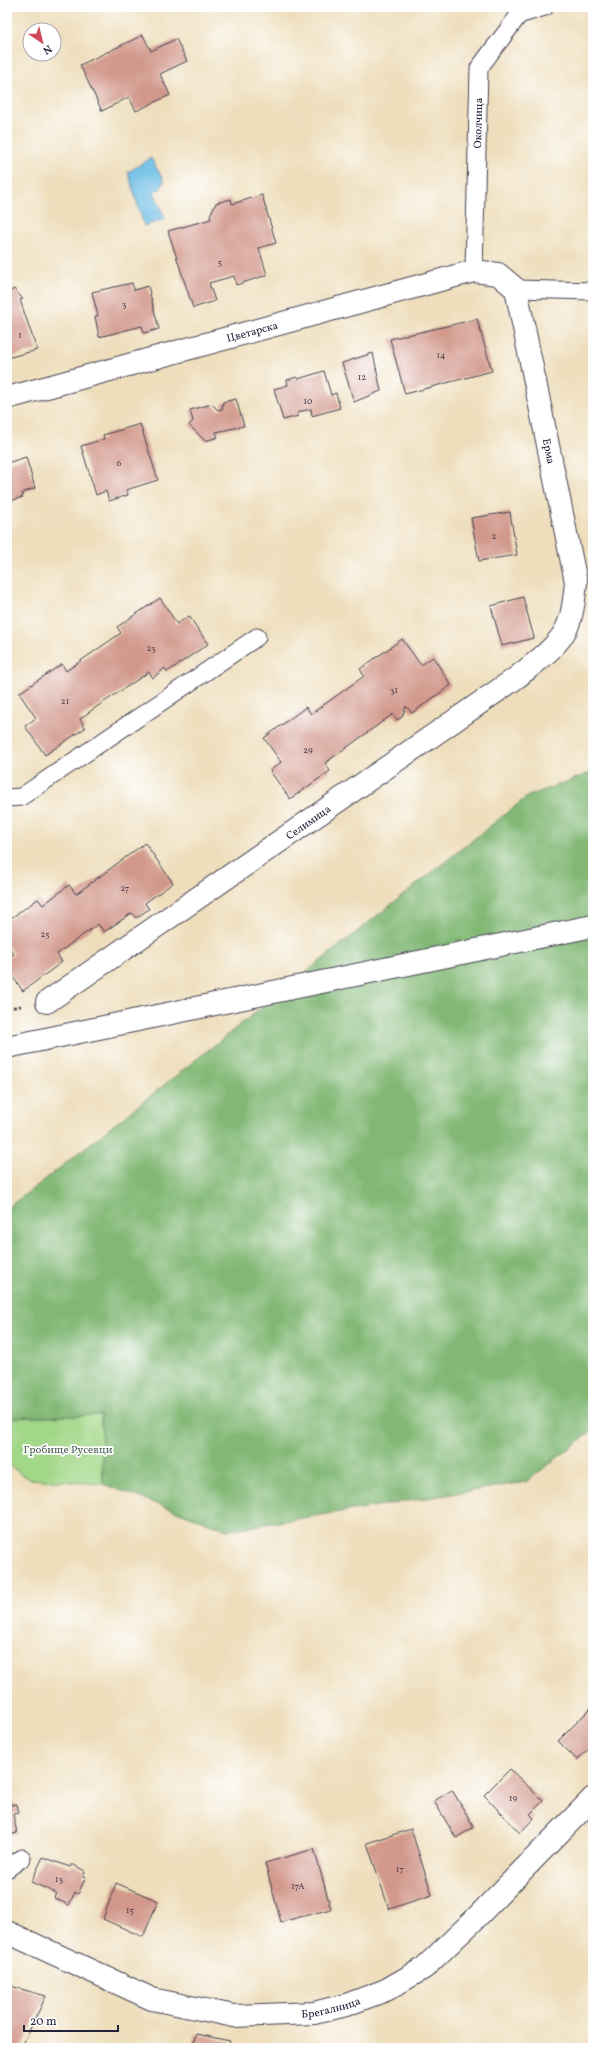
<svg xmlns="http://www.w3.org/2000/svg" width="600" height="2055" font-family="Vollkorn,serif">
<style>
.green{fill:#a2d788;stroke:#627c62}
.forest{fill:#81b874;stroke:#526d58}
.water{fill:#67bce3;stroke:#446f8f}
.building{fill:#d2988b}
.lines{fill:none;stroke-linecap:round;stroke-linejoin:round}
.lane-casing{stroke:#413e4e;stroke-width:19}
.street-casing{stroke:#413e4e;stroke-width:24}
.path{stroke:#413e4e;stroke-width:2.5;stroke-dasharray:3 3;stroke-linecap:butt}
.lane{stroke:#fff;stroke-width:17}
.street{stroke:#fff;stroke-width:22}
.labels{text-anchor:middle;stroke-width:3.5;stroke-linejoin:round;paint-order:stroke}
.number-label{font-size:9px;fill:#4e404f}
.street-label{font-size:11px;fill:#22223b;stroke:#fff}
.park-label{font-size:11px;fill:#4f6156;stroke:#fff}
</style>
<rect width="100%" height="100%" fill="#fff"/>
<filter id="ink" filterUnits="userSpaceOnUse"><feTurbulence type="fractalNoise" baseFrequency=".025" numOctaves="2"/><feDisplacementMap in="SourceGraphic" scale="8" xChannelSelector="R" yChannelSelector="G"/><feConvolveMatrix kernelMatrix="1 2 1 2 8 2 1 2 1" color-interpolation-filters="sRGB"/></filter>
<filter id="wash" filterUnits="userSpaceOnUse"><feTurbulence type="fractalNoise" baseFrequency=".012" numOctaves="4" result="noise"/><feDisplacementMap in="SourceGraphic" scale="16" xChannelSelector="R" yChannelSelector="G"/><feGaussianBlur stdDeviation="0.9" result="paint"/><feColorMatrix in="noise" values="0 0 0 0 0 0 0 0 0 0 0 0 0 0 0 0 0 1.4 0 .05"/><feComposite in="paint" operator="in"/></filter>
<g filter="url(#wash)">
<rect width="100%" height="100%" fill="#eedebc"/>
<polygon class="green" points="101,1415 103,1484 29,1479 7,1464 7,1418"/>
<polygon class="forest" points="593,772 593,1430 526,1482 228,1530 103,1484 101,1415 7,1418 7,1208 47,1178 528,796"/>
<polygon class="water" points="151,158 164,181 160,189 154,191 165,219 144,226 128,172"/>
<g id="blocks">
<g class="building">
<polygon points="143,35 151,51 176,39 187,61 160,74 170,95 136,111 129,97 102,111 80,65"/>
<polygon points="262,195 276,243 259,248 267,275 236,285 234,276 209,283 215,301 193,308 168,231 211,219 210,215 216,203 231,199 232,204"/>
<polygon points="132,283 134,290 148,286 159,329 144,333 142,326 99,337 95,316 98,316 92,292"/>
<polygon points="14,289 23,299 20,300 37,350 7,358 7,293"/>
<polygon points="477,319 492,371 405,394 390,339"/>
<polygon points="373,353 381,391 354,402 342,363"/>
<polygon points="324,371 331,395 336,393 340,408 312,416 311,409 298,412 298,416 283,420 274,389 288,385 287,380 297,377 298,379"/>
<polygon points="236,399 244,426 216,432 218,437 205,441 189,425 193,421 190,410 212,404 218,410 222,409 223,402"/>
<polygon points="140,424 158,480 126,490 128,495 109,501 106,491 96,495 81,446 104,439 103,435"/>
<polygon points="26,457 35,488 22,493 23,497 7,502 7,463"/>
<polygon points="510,512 517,555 479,561 471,518"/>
<polygon points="523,597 534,638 502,646 491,606"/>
<polygon points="160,598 177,624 189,616 208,644 167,672 165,668 153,678 149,672 92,710 80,719 85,728 45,755 25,726 36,718 19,693 62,664 66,671 121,633 117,627"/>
<polygon points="402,639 421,665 433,657 451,685 412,713 406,706 402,717 397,720 393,714 325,763 330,771 290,799 270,771 281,762 264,738 306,707 311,714 364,676 360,669"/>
<polygon points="145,843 173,883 145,903 149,909 136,918 132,913 104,932 98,924 69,945 57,954 62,962 23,991 7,969 7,959 14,954 7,944 7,921 38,899 43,905 69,885 76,894"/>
<polygon points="593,1706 593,1745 577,1760 558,1741"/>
<polygon points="510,1769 543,1801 530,1814 534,1818 520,1833 484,1795"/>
<polygon points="7,1787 11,1805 17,1804 19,1813 13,1814 17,1833 7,1836"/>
<polygon points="452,1790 474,1827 456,1838 434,1801"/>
<polygon points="411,1829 432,1895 389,1909 367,1843"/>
<polygon points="314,1849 331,1909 281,1922 265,1863"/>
<polygon points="43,1857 70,1867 72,1864 85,1871 83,1876 86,1877 78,1894 75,1892 69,1905 54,1898 56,1893 31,1882"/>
<polygon points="116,1883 158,1901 143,1937 103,1919"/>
<polygon points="7,1985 46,1996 21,2048 7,2048"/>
<polygon points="196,2034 230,2041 228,2048 192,2048"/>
</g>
</g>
</g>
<g filter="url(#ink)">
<use href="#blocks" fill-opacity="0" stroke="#413e4e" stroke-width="1"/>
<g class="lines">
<g class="lane-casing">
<g id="lane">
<path id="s1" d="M474,271L479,68L519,15L545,7"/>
<polyline points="516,289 593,291"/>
<polyline points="7,798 21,797 257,637"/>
<polyline points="7,1869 22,1858"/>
</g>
</g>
<g class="street-casing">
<g id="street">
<path id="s2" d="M7,398L474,271L498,274L516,289L576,582C574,599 573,621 562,636C550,653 532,665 516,678L47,1002"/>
<polyline points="7,1047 593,926"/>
<path id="s3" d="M7,1932L152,1999L234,2016L314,2013L346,2005L386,1990L424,1968L473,1921L593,1798"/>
</g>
</g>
<polyline class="path" points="7,1008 21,1006"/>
<use href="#lane" class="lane"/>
<use href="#street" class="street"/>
</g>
</g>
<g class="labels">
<g class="number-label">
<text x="220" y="265">5</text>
<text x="124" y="307">3</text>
<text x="20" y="338">1</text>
<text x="441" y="358">14</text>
<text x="362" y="380">12</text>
<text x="308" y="404">10</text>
<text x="119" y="466">6</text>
<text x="494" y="539">2</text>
<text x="151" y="651">23</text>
<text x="394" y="693">31</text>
<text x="65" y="704">21</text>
<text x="308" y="753">29</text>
<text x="125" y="891">27</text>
<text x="45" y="937">25</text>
<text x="513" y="1801">19</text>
<text x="400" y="1872">17</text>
<text x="59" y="1882">13</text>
<text x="298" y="1889">17А</text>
<text x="130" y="1913">15</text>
</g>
<g class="street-label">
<text dy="4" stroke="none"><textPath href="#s1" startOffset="148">Околчица</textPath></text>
<text dy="4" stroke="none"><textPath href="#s2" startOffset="254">Цветарска</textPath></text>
<text dy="4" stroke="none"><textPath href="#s2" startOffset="697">Ерма</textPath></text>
<text transform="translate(308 822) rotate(-35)" y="4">Селимица</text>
<text dy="4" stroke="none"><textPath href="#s3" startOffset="341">Брегалница</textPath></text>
</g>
<g class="park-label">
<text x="68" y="1453">Гробище Русевци</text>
</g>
</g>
<rect width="600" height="2055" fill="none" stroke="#fff" stroke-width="24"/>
<g transform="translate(42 42) rotate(145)"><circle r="19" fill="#ffffff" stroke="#a7a7b1"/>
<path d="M0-3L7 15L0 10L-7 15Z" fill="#d1495b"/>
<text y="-6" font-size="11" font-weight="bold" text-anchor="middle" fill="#22223b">N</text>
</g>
<path d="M24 2025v6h94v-6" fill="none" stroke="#22223b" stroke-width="2"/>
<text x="30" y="2025" font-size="12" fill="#22223b" stroke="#ffffff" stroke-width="3" paint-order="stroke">20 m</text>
</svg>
